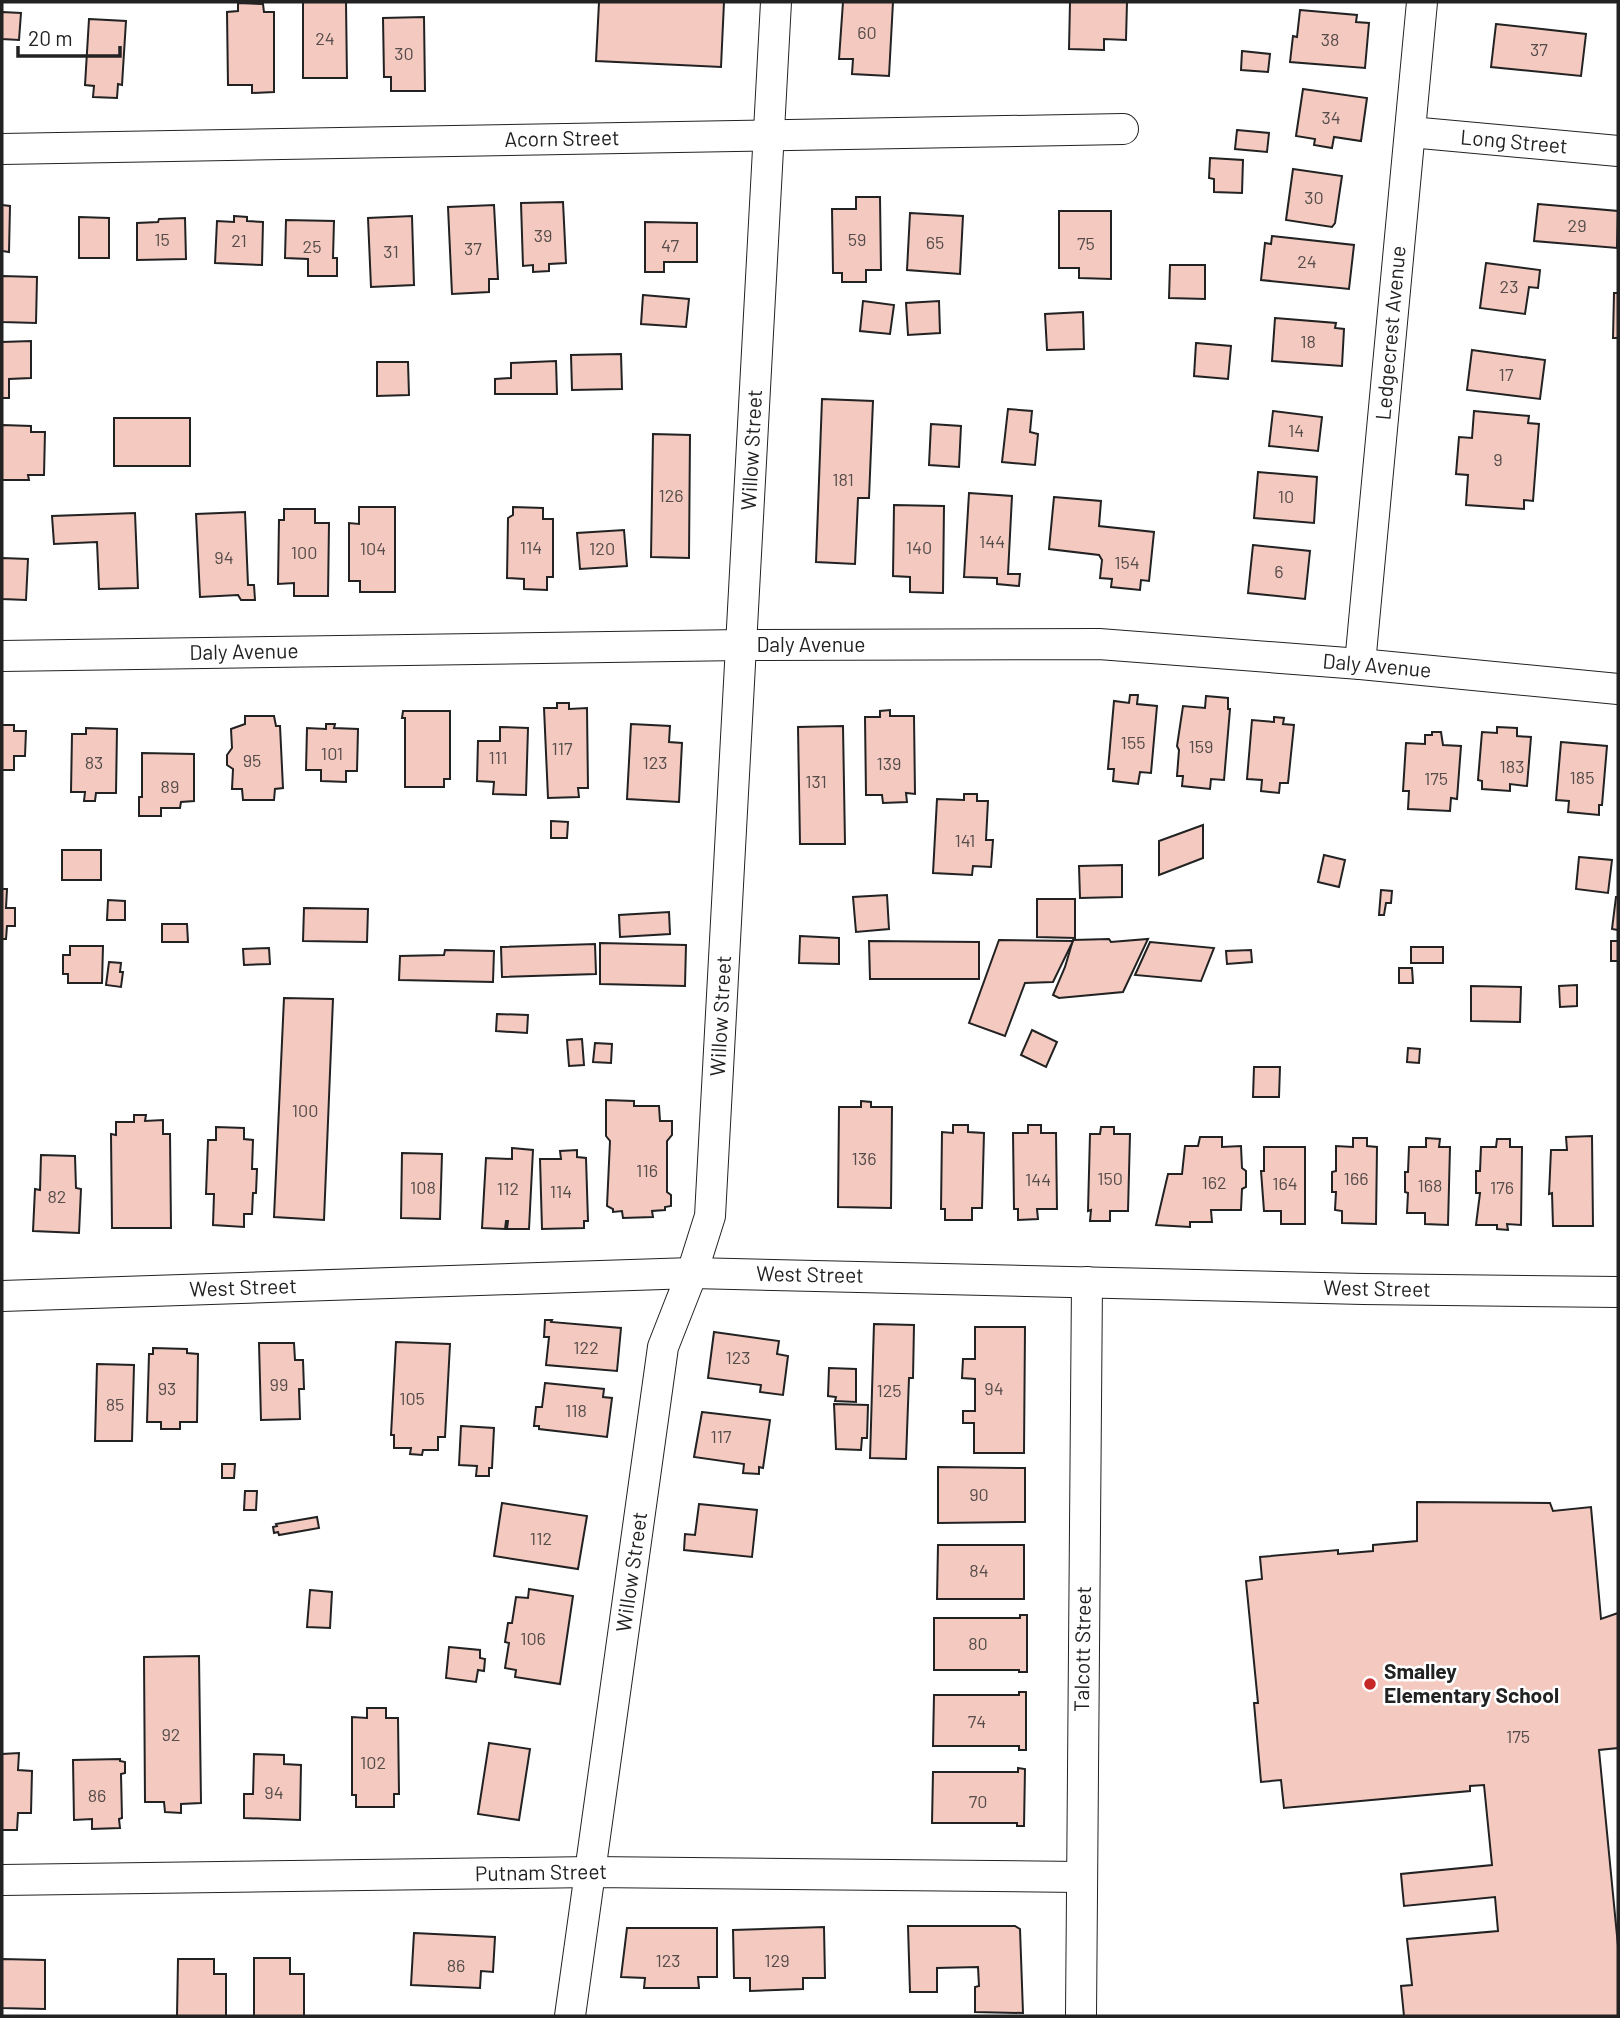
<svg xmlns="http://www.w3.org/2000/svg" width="1620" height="2018" font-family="Barlow,sans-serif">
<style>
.building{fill:#f3c9c0;stroke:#222;stroke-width:2}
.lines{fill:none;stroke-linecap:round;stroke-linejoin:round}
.minor-casing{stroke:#222;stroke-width:32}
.minor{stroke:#fff;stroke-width:30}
.poi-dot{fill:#c62828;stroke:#fff;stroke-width:2.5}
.labels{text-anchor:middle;stroke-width:5;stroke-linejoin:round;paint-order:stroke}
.number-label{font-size:18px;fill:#564c4a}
.street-label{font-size:21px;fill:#222;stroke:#fff}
.poi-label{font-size:21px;font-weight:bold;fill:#222;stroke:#fff;text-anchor:start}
</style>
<rect width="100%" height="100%" fill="#fff"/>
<g class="building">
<polygon points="303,2 346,2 347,78 303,78"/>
<polygon points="599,2 724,2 721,67 596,61"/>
<polygon points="843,2 893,2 889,76 852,74 853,59 839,59"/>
<polygon points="1070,2 1127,2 1126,40 1104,39 1104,50 1069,49"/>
<polygon points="238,3 263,4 264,12 274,12 274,92 252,93 252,85 228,85 227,12 238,11"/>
<polygon points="1300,10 1357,15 1356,22 1369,23 1365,68 1290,62 1293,36 1297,37"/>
<polygon points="2,12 21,13 19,40 2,39"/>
<polygon points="424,17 425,91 391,91 391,77 384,77 383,18"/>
<polygon points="89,19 126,21 122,85 118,84 117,98 93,97 94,86 85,85"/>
<polygon points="1496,24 1586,34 1581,76 1491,67"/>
<polygon points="1242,51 1270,54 1268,72 1241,70"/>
<polygon points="1303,89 1367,98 1361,141 1334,137 1332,148 1314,145 1315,139 1296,136"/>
<polygon points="1237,130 1269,133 1267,152 1235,149"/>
<polygon points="1210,158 1243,160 1242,193 1214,192 1214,179 1209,178"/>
<polygon points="1293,169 1342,176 1335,223 1332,227 1286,220"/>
<polygon points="856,197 880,197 881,270 866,270 866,282 842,282 842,273 833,273 832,209 856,209"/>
<polygon points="563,202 566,263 549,264 549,271 533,272 533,265 523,266 521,203"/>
<polygon points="1538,204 1618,211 1617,248 1534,241"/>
<polygon points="2,205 10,206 9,252 2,251"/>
<polygon points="494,205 498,279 489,279 489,292 452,294 448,207"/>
<polygon points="1059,211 1111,211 1111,279 1079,278 1079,268 1059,268"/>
<polygon points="910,213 963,216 960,274 907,270"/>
<polygon points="234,216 247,217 247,221 263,222 262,265 215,263 217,221 234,222"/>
<polygon points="412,216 414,285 371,287 368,218"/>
<polygon points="79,217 109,218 109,258 79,258"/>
<polygon points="185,218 186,259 137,260 137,223 158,222 159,219"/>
<polygon points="286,220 334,221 333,258 337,258 337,276 308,276 308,259 285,258"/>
<polygon points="645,222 697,223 697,262 664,262 664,272 645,272"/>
<polygon points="1272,236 1354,245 1349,289 1261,280 1265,243 1271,244"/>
<polygon points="1486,263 1540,270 1538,288 1529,287 1525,314 1480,308"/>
<polygon points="1170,265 1205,265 1205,299 1169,298"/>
<polygon points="2,276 37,277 36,323 2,322"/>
<polygon points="1614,293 1618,293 1618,338 1613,338"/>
<polygon points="643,295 689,299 686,327 641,324"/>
<polygon points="863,301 894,305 890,334 860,331"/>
<polygon points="939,301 940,333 908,335 906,303"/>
<polygon points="1083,312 1084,349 1047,350 1045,314"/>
<polygon points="1275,318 1336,323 1335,328 1344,329 1342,366 1272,361"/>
<polygon points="31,341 31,378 9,379 9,398 2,398 2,342"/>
<polygon points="1196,343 1231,346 1228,379 1194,376"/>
<polygon points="1472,350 1545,360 1540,399 1467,390"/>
<polygon points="621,354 622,389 572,390 571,355"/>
<polygon points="556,361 557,394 495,394 495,379 511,378 511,363"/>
<polygon points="377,362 408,362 409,395 377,396"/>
<polygon points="822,399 873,401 869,498 858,498 855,564 816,562"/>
<polygon points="1008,409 1032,411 1030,432 1038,434 1035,465 1002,462"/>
<polygon points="1273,411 1322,417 1318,451 1269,446"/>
<polygon points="1474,411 1529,416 1528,423 1539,424 1533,501 1524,500 1524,509 1466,505 1468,475 1456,474 1459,437 1472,438"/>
<rect x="114" y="418" width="76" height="48"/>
<polygon points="931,424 961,426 959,467 929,465"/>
<polygon points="2,425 31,426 31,432 45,432 44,475 28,475 29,480 2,480"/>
<polygon points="653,434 690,435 689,558 651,557"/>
<polygon points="1258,472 1317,477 1314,523 1254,518"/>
<polygon points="969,493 1012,496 1008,574 1020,574 1019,586 997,584 997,578 964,577"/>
<polygon points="1054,497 1101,501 1099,526 1154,532 1149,581 1141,580 1140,590 1111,587 1112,579 1100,578 1102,560 1099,555 1049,549"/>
<polygon points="894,505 944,506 943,593 910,592 910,577 893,576"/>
<polygon points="359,507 395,507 395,592 360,592 360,581 349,581 349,523 359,524"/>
<polygon points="513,507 543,508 543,519 553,519 553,577 547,577 547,590 524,589 524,579 507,578 508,518 513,515"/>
<polygon points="284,509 315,509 315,523 329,523 328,596 294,596 294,583 278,584 279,520 284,520"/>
<polygon points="245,512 248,585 254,585 255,600 241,600 238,595 200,597 196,514"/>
<polygon points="135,513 138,588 99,589 97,542 54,544 52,516"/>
<polygon points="624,530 627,566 580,569 577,533"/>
<polygon points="1253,545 1310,551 1305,599 1248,593"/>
<polygon points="2,558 28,559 26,600 2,599"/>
<polygon points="1130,695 1138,695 1137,704 1157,706 1151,773 1140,772 1138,784 1113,781 1114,769 1108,769 1114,701 1129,703"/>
<polygon points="1206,696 1228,698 1228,709 1230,709 1224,780 1211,779 1210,789 1182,786 1183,776 1177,776 1179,750 1177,746 1183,706 1205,708"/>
<polygon points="557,703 569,703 569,709 587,708 588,788 578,788 579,797 548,798 544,708 557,708"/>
<polygon points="890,710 890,716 914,716 915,794 906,793 907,802 883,803 882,795 866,795 865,717 880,717 880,711"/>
<polygon points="403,711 450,711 450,779 444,779 444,787 405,787 405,718 402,718"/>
<polygon points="245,716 274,716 276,726 280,726 283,788 275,789 274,800 243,800 242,789 232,789 233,769 227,765 227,755 232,748 231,729 245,724"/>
<polygon points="1274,717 1284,718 1283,724 1294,725 1288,783 1280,783 1279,793 1261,791 1262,780 1247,779 1252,720 1274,722"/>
<polygon points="326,724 335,724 334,728 358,729 357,771 346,771 346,782 321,781 321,770 306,770 307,728 326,729"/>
<polygon points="631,724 670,726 669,742 682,743 679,802 627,799"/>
<polygon points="2,725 14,725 14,731 26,731 25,756 14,756 14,770 2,770"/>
<polygon points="843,726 845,844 800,844 798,727"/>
<polygon points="500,727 528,728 526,795 493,794 494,782 477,781 478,741 500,741"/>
<polygon points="1497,727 1517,728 1517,736 1531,737 1527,786 1510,784 1510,791 1482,789 1482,781 1478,780 1482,732 1497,733"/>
<polygon points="86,728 117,729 116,793 96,793 95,801 84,801 85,792 71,792 72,734 86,734"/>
<polygon points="1432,732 1441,732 1443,745 1461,746 1457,799 1451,798 1450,811 1408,809 1409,791 1403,791 1406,743 1425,744 1425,735 1432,735"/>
<polygon points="1561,742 1607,746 1602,805 1599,805 1599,815 1568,812 1569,801 1556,800"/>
<polygon points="142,753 194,754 194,801 181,802 180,808 161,808 161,816 139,816 139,797 142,797"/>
<polygon points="964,794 977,794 977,801 988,801 986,840 993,840 991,867 973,866 972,875 933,873 937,799 964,800"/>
<polygon points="551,821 568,822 567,838 551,838"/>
<polygon points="1203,825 1203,858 1159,875 1159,841"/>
<rect x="62" y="850" width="39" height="30"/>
<polygon points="1324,855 1345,860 1339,887 1318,882"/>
<polygon points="1579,857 1612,860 1608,893 1576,889"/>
<polygon points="1122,865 1122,897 1080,898 1079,866"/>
<polygon points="2,889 7,889 6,908 15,908 15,926 7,926 6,939 2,939"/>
<polygon points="1381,890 1392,891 1391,903 1386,903 1384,915 1379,915"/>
<polygon points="887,895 889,929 856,932 853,897"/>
<polygon points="1616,897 1618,897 1618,930 1612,929"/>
<polygon points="1037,899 1075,899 1075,938 1037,937"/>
<polygon points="108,900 125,901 125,920 107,920"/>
<polygon points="304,908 368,909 367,942 303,941"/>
<polygon points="669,912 670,934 620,937 619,915"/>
<polygon points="162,924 187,924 188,942 162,942"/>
<polygon points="800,936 839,938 839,964 799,963"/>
<polygon points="1109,939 1111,942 1148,939 1123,992 1059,998 1053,995 1065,967 1073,940"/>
<polygon points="999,940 1073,941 1053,982 1025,983 1005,1036 969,1023"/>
<polygon points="869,941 979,942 979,979 870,979"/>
<rect x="1611" y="941" width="7" height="20"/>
<polygon points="1150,942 1214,948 1201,981 1135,975"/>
<polygon points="600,943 686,945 685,986 600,984"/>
<polygon points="595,944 596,974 502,977 501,947"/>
<polygon points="70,946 103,946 102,983 68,983 68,974 63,974 63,955 70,955"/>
<rect x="1411" y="947" width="32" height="16"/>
<polygon points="269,948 270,964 244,965 243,949"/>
<polygon points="445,950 494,951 493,982 399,980 400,956 444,955"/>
<polygon points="1251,950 1252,962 1227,964 1226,951"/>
<polygon points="109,962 121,963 120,972 123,972 121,987 106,985"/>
<polygon points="1399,968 1412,968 1413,983 1399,983"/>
<polygon points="1577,985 1577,1006 1560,1007 1559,986"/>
<polygon points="1471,986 1521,987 1520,1022 1471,1021"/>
<polygon points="284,998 333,999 324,1220 274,1217"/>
<polygon points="497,1014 528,1015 527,1033 496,1031"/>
<polygon points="1032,1030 1057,1042 1046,1067 1021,1055"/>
<polygon points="582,1039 584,1065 569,1066 567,1040"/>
<polygon points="595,1043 612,1044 611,1063 593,1062"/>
<polygon points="1408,1048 1420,1049 1419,1063 1407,1062"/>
<polygon points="1254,1067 1280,1067 1279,1097 1253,1097"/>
<polygon points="606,1100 634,1101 634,1106 659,1106 660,1121 672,1121 672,1135 667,1141 667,1192 671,1195 671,1206 665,1207 665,1210 652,1211 653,1217 623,1218 622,1211 613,1212 613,1209 607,1206 610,1141 606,1136"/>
<polygon points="861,1101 871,1102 871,1107 892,1107 891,1208 838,1207 839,1107 861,1107"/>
<polygon points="134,1115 146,1115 145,1121 163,1120 163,1134 170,1134 171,1228 112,1228 111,1134 116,1135 116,1122 134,1122"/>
<polygon points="953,1125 968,1125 968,1132 984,1133 982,1208 972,1208 972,1220 945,1220 945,1209 941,1209 942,1132 953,1133"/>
<polygon points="1028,1125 1041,1125 1041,1133 1056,1133 1057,1209 1037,1209 1038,1219 1018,1220 1018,1209 1014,1209 1013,1133 1028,1133"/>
<polygon points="216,1127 244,1128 244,1139 253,1140 252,1169 257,1169 256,1193 253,1193 252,1214 244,1214 244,1227 213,1225 214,1194 206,1194 208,1140 216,1140"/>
<polygon points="1101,1127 1114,1127 1114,1134 1130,1134 1128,1211 1110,1211 1110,1221 1090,1221 1091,1210 1088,1211 1090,1134 1100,1134"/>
<polygon points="1592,1136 1593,1226 1553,1226 1552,1193 1549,1194 1551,1150 1567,1150 1566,1137"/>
<polygon points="1200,1137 1222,1137 1222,1147 1241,1146 1242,1168 1246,1171 1246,1187 1242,1189 1241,1210 1211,1210 1212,1222 1190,1222 1190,1227 1156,1225 1168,1174 1182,1174 1185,1146 1198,1146"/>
<polygon points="1353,1138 1367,1138 1367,1146 1377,1147 1376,1224 1342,1223 1342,1211 1335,1210 1336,1192 1332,1192 1332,1172 1336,1171 1336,1146 1353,1147"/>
<polygon points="1426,1138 1440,1139 1439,1147 1450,1147 1448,1225 1425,1224 1425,1213 1407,1213 1408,1193 1405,1192 1405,1172 1408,1172 1409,1147 1426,1147"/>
<polygon points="1497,1139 1510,1139 1510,1147 1522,1147 1521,1225 1507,1224 1508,1230 1497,1229 1497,1225 1476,1225 1480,1193 1476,1193 1476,1171 1480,1171 1481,1147 1496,1147"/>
<polygon points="1264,1147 1305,1147 1305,1224 1281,1224 1281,1211 1264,1211 1261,1171 1264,1171"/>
<polygon points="512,1148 533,1150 529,1229 507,1229 508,1221 506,1221 505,1229 482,1228 486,1158 512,1159"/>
<polygon points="577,1150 577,1157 586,1158 588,1221 584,1221 584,1228 542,1229 540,1159 561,1159 560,1151"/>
<polygon points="402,1153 442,1154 440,1219 401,1218"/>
<polygon points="41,1155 75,1156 76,1188 81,1189 79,1233 33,1231 35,1189 40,1190"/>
<polygon points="545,1320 552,1320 551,1322 621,1328 617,1371 546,1365 549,1337 544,1337"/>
<polygon points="874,1324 914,1325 913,1378 909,1378 906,1459 870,1458"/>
<polygon points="975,1327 1025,1327 1024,1453 974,1453 974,1423 963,1423 963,1411 975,1411 975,1379 962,1378 963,1359 975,1359"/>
<polygon points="714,1332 779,1341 777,1354 788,1356 783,1395 760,1392 761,1385 708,1378"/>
<polygon points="396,1342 450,1344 445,1437 438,1437 438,1450 423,1450 422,1455 410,1454 411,1448 394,1448 394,1435 391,1435"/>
<polygon points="259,1343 294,1343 295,1360 303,1360 304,1389 299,1389 300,1419 261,1420"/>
<polygon points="153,1348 187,1349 187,1353 198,1354 197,1422 180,1422 180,1429 161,1429 161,1422 147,1422 149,1354 153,1354"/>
<polygon points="97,1364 134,1365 132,1441 95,1441"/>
<polygon points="829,1368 856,1369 856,1402 835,1401 836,1397 828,1396"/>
<polygon points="545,1383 604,1389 603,1397 612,1398 607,1437 539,1429 539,1426 534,1426 536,1407 542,1407"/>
<polygon points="834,1404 868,1405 867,1438 862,1438 861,1450 836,1449"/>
<polygon points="702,1412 770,1420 763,1468 759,1467 759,1474 743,1473 744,1464 694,1457"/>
<polygon points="461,1426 494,1428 492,1468 489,1468 489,1476 476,1476 477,1466 459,1465"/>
<polygon points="222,1464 235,1464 234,1478 222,1478"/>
<polygon points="938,1467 1025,1468 1025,1522 938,1523"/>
<polygon points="245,1491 257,1491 256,1510 244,1510"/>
<polygon points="1417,1502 1550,1503 1553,1511 1591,1507 1601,1619 1618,1613 1618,1748 1599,1750 1618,1946 1618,2016 1404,2016 1401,1986 1412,1985 1407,1939 1498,1931 1495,1897 1404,1906 1401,1874 1492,1865 1484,1785 1470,1786 1470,1791 1284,1808 1281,1780 1261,1782 1254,1703 1258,1703 1246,1581 1262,1579 1260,1557 1338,1550 1338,1554 1373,1551 1373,1545 1417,1541"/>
<polygon points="502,1503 587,1516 578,1569 494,1556"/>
<polygon points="699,1504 757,1510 752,1557 684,1550 685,1534 695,1535"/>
<polygon points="317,1517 319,1528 279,1535 278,1532 274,1533 273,1527 277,1526 276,1524"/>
<polygon points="938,1545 1024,1545 1024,1599 937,1599"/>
<polygon points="529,1589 573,1596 560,1684 515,1677 516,1670 505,1668 509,1643 505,1642 508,1623 512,1623 516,1597 528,1598"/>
<polygon points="310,1590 332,1592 330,1628 307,1627"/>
<polygon points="1020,1615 1027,1615 1027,1672 1019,1672 1019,1670 934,1670 934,1618 1020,1618"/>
<polygon points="449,1647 480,1650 480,1658 485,1659 484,1671 478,1670 476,1682 446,1678"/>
<polygon points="199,1656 201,1803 181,1804 181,1813 165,1812 164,1802 145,1802 144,1657"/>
<polygon points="1019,1692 1026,1692 1026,1750 1019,1750 1019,1746 933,1746 934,1695 1019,1695"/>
<polygon points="367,1708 386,1708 386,1718 398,1718 399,1794 394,1794 394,1807 356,1807 356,1795 352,1795 352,1717 367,1718"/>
<polygon points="489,1743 530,1749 519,1820 478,1814"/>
<polygon points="19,1753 18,1770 32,1771 31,1813 18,1813 17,1830 2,1830 2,1754"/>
<polygon points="254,1754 284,1755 284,1764 301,1765 300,1820 244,1818 244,1794 253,1794"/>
<polygon points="120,1759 120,1761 125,1762 125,1773 121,1774 122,1818 119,1819 120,1828 92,1829 92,1819 74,1820 73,1760"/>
<polygon points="1018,1768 1025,1769 1024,1826 1017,1826 1017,1823 932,1823 933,1772 1018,1772"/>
<polygon points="908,1926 1015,1926 1020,1929 1023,2013 975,2012 975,1987 979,1986 978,1967 937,1968 937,1992 910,1992"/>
<polygon points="824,1927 825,1978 803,1978 803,1989 750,1991 750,1978 734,1978 733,1930"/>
<polygon points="627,1928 717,1928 717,1977 698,1977 699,1988 644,1988 645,1978 621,1977"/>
<polygon points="414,1933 495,1937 493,1972 481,1971 480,1988 411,1985"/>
<polygon points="254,1958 290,1958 290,1974 304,1974 304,2016 254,2016"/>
<polygon points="2,1959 45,1960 45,2009 2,2008"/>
<polygon points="178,1959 214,1959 214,1974 226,1974 226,2016 177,2016"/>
</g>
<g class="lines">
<g class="minor-casing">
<g id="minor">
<polyline points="1410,132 1618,151"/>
<polyline points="2,149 1123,129"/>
<polyline points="2,656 742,645 1099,644 1360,664 1618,689"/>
<polyline points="1360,664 1422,2"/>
<polyline points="2,1296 692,1273 1363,1289 1618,1292"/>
<polyline points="2,1880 591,1872 1080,1877"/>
<polyline points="570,2016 663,1347 692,1273 710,1216 776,2"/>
<polyline points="1081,2016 1087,1282"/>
</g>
</g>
<use href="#minor" class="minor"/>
</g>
<circle class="poi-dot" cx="1370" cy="1684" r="7"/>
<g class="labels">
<g class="number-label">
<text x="867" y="39">60</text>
<text x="325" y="45">24</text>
<text x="1330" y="46">38</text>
<text x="1539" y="56">37</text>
<text x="404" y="60">30</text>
<text x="1331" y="124">34</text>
<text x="1314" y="204">30</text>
<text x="1577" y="232">29</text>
<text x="543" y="242">39</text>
<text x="162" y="246">15</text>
<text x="857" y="246">59</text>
<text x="239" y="247">21</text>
<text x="935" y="249">65</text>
<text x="1086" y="250">75</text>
<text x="670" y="252">47</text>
<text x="312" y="253">25</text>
<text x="473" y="255">37</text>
<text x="391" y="258">31</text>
<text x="1307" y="268">24</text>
<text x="1509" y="293">23</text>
<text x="1308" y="348">18</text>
<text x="1506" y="381">17</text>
<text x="1296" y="437">14</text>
<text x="1498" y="466">9</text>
<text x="843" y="486">181</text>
<text x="671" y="502">126</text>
<text x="1286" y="503">10</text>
<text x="992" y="548">144</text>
<text x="531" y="554">114</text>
<text x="919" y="554">140</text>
<text x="373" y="555">104</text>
<text x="602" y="555">120</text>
<text x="304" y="559">100</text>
<text x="224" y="564">94</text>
<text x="1127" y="569">154</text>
<text x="1279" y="578">6</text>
<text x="1133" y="749">155</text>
<text x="1201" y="753">159</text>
<text x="562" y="755">117</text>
<text x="332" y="760">101</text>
<text x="498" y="764">111</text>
<text x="252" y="767">95</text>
<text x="94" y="769">83</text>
<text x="655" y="769">123</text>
<text x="889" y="770">139</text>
<text x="1512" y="773">183</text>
<text x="1582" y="784">185</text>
<text x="1436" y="785">175</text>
<text x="816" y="788">131</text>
<text x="170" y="793">89</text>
<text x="965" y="847">141</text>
<text x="305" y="1117">100</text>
<text x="864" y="1165">136</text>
<text x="647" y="1177">116</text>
<text x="1110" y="1185">150</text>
<text x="1356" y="1185">166</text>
<text x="1038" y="1186">144</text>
<text x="1214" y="1189">162</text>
<text x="1285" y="1190">164</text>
<text x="1430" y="1192">168</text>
<text x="423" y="1194">108</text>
<text x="1502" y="1194">176</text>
<text x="508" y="1195">112</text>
<text x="561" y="1198">114</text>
<text x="57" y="1203">82</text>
<text x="586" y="1354">122</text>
<text x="738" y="1364">123</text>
<text x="279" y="1391">99</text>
<text x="167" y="1395">93</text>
<text x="994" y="1395">94</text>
<text x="889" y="1397">125</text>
<text x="412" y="1405">105</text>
<text x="115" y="1411">85</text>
<text x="576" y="1417">118</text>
<text x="721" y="1443">117</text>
<text x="979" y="1501">90</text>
<text x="541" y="1545">112</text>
<text x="979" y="1577">84</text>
<text x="533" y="1645">106</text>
<text x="978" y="1650">80</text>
<text x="977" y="1728">74</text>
<text x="171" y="1741">92</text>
<text x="1518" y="1743">175</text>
<text x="373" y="1769">102</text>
<text x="274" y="1799">94</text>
<text x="97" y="1802">86</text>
<text x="978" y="1808">70</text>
<text x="668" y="1967">123</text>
<text x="777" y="1967">129</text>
<text x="456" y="1972">86</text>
</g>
<g class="street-label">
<text transform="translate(562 139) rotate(-1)" y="7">Acorn Street</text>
<text transform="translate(1514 142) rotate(5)" y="7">Long Street</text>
<text transform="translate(1391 333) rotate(-85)" y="7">Ledgecrest Avenue</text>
<text transform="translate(752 450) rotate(-87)" y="7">Willow Street</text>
<text x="811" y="652">Daly Avenue</text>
<text transform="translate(244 652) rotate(-1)" y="7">Daly Avenue</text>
<text transform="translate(1377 666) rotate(5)" y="7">Daly Avenue</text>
<text transform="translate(721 1016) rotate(-87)" y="7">Willow Street</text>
<text transform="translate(810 1275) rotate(1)" y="7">West Street</text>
<text transform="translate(243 1288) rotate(-2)" y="7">West Street</text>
<text transform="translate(1377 1289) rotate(1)" y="7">West Street</text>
<text transform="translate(632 1572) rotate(-82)" y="7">Willow Street</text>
<text transform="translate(1083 1649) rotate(-89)" y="7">Talcott Street</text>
<text transform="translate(541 1873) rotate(-1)" y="7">Putnam Street</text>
</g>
<g class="poi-label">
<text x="1384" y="1679">Smalley<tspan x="1384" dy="24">Elementary School</tspan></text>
</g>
</g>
<rect width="1620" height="2018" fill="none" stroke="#222222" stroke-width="7"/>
<path d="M18 46v10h102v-10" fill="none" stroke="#222222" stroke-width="3.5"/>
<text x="28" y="46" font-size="21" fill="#222222" stroke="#ffffff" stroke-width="5" paint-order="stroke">20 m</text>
</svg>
